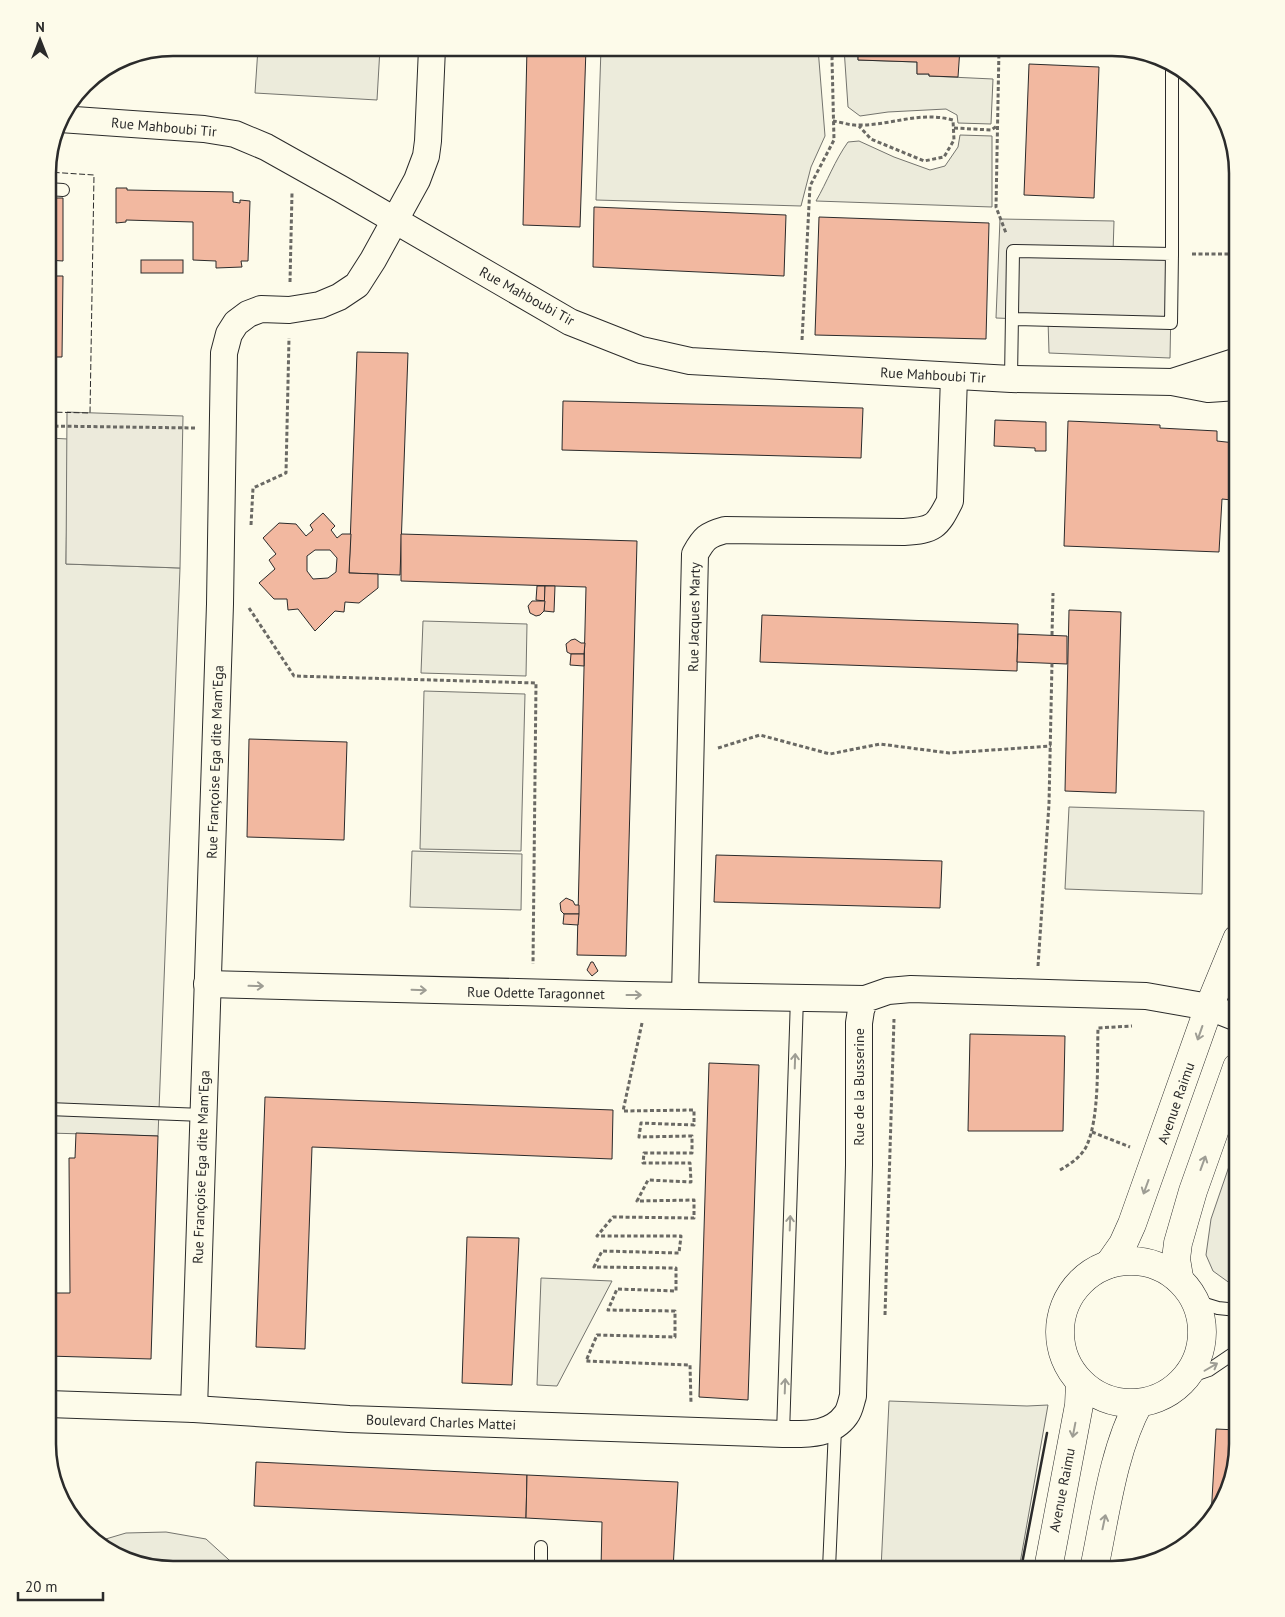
<svg xmlns="http://www.w3.org/2000/svg" width="1285" height="1617" font-family="'PT Sans',sans-serif">
<style>
.green{fill:#ecebdb;stroke:#74746e}
.parking{fill:#eceadb;stroke:#74746e}
.building{fill:#f2b8a0;stroke:#2b2b2b;fill-rule:evenodd}
.lines{fill:none;stroke-linecap:round;stroke-linejoin:round}
.lane-casing{stroke:#2b2b2b;stroke-width:14}
.street-casing{stroke:#2b2b2b;stroke-width:28}
.secondary-casing{stroke:#2b2b2b;stroke-width:29}
.path{stroke:#6a6964;stroke-width:3;stroke-dasharray:4 2.5;stroke-linecap:butt}
.lane{stroke:#fdfbea;stroke-width:12}
.street{stroke:#fdfbea;stroke-width:26}
.secondary{stroke:#fdfbea;stroke-width:28}
.fence{stroke:#2b2b2b;stroke-width:1;stroke-dasharray:6 2.5;stroke-linecap:butt}
.wall{stroke:#2b2b2b;stroke-width:2.5}
.oneway{stroke:#9e9d94}
.labels{text-anchor:middle;stroke-width:4;stroke-linejoin:round;paint-order:stroke}
.street-label{font-size:14px;fill:#2b2b2b;stroke:#fdfbea}
.rim{fill:none;stroke:#2b2b2b;stroke-width:2.5}
</style>
<rect width="100%" height="100%" fill="#fdfbea"/>
<g class="green">
<polygon points="258,48 380,48 377,100 255,93"/>
<polygon points="601,48 818,48 825,136 811,167 801,206 596,200"/>
<polygon points="844,48 858,48 858,60 917,62 917,74 929,74 929,76 993,79 991,124 958,123 957,115 946,109 888,112 860,116 848,107"/>
<path d="M960,135L992,136V207L816,201C827,182 835,160 848,142L859,141L894,157L930,170L945,166L958,147Z"/>
<polygon points="48,438 68,439 66,564 180,568 158,1136 48,1133"/>
<polygon points="423,621 527,624 526,676 421,673"/>
<polygon points="424,691 525,694 521,851 420,849"/>
<polygon points="1069,807 1204,811 1202,894 1065,889"/>
<polygon points="412,851 522,854 521,910 410,907"/>
<polygon points="1237,1143 1237,1284 1231,1284 1213,1271 1206,1255 1211,1219"/>
<polygon points="541,1278 612,1281 557,1386 537,1385"/>
<polygon points="889,1401 1027,1406 1048,1405 1019,1569 881,1569"/>
<polygon points="166,1532 206,1539 239,1569 173,1569 111,1553 99,1541 126,1533"/>
</g>
<g class="parking">
<polygon points="1000,219 1114,221 1113,253 1172,254 1170,358 1049,353 1048,320 996,318"/>
<polygon points="67,412 183,416 180,568 66,564"/>
</g>
<g class="building">
<polygon points="527,48 586,48 580,227 523,225"/>
<polygon points="858,48 960,48 958,77 929,76 929,74 917,74 917,62 858,60"/>
<polygon points="1029,64 1099,67 1094,198 1024,195"/>
<polygon points="116,188 127,188 127,190 233,192 233,202 240,203 240,200 250,201 248,261 241,261 242,267 216,268 216,261 193,260 193,222 126,220 126,222 116,223"/>
<polygon points="48,198 63,198 63,261 48,260"/>
<polygon points="594,207 786,215 784,276 593,267"/>
<polygon points="819,217 989,223 986,339 815,335"/>
<rect x="141" y="260" width="42" height="13"/>
<polygon points="48,276 63,276 62,357 48,357"/>
<polygon points="357,352 408,353 400,575 349,573"/>
<polygon points="563,401 863,408 861,458 562,450"/>
<polygon points="995,420 1046,422 1046,451 1035,451 1035,448 994,446"/>
<polygon points="1068,421 1160,425 1160,428 1217,431 1217,441 1235,443 1232,500 1222,499 1219,552 1064,546"/>
<path d="M323,513L335,526L331,530L337,538L342,534H351L349,573L378,574V588L359,603L345,602L344,612L335,611L315,631L298,609L288,610L287,599H274L259,583L275,569L269,560L276,554L263,538L279,523L296,524L306,536L313,530L310,525ZM315,550H330L337,558L336,572L328,578L313,579L307,571V556Z"/>
<polygon points="401,534 637,541 626,956 577,955 586,587 401,581"/>
<polygon points="537,586 545,586 545,601 536,600"/>
<polygon points="545,586 555,586 554,612 544,611"/>
<polygon points="532,601 545,601 544,611 540,615 536,616 530,613 528,606"/>
<polygon points="1069,610 1121,612 1116,793 1065,791"/>
<polygon points="762,615 1018,624 1017,671 760,662"/>
<polygon points="1018,634 1067,636 1067,664 1017,662"/>
<polygon points="575,639 581,643 585,643 584,654 571,654 567,652 566,644 571,640"/>
<polygon points="571,654 584,654 584,666 570,665"/>
<polygon points="249,739 347,742 344,840 247,837"/>
<polygon points="716,855 942,861 940,908 714,902"/>
<polygon points="566,898 573,901 575,905 579,905 579,914 564,914 561,911 560,903"/>
<polygon points="564,914 579,914 578,925 563,924"/>
<polygon points="591,962 593,962 598,971 592,976 587,970"/>
<polygon points="970,1034 1065,1036 1063,1131 968,1131"/>
<polygon points="709,1063 759,1065 748,1400 699,1397"/>
<polygon points="265,1097 613,1110 612,1159 312,1147 305,1349 256,1347"/>
<polygon points="76,1133 158,1136 151,1359 48,1356 48,1293 70,1293 69,1158 75,1158"/>
<polygon points="467,1237 519,1238 512,1385 462,1383"/>
<polygon points="1216,1429 1237,1430 1237,1444 1221,1506 1211,1517"/>
<polygon points="256,1462 527,1475 526,1518 254,1506"/>
<polygon points="527,1475 678,1482 673,1569 601,1569 602,1522 526,1518"/>
</g>
<g class="lines">
<g class="lane-casing">
<g id="lane">
<polyline points="48,189 63,190"/>
<polyline points="1172,254 1172,64"/>
<polyline points="1011,379 1013,251 1172,254 1171,323 1012,319"/>
<polyline points="48,1109 203,1115"/>
<polyline points="1195,1301 1218,1308 1237,1310"/>
<polyline points="1183,1379 1209,1370 1237,1351"/>
<polyline points="783,1434 797,997"/>
<polyline points="541,1569 541,1547"/>
<polyline points="829,1569 835,1428"/>
</g>
</g>
<g class="street-casing">
<g id="street">
<polyline points="60,119 204,129 235,134 266,147 341,189 570,322 641,350 690,361 1011,379 1172,382 1208,389 1237,387"/>
<polyline points="1175,381 1237,361"/>
<polyline points="207,984 630,995 865,999"/>
<path d="M685,996L695,554C704,538 707,535 725,530L904,532C934,530 937,527 950,501L954,376"/>
<path d="M48,1404L194,1409L349,1419L783,1434C806,1434 831,1436 846,1415C850,1410 851,1402 853,1396L859,1165V1023L861,1010L865,999L888,991L911,989L1146,996L1209,1007L1237,1018"/>
<polyline points="194,1409 220,604 224,353 229,334 236,323 248,314 261,309 289,310 320,305 339,297 357,285 373,260 417,180 426,156 428,141 432,48"/>
</g>
</g>
<g class="secondary-casing">
<g id="secondary">
<circle cx="1131" cy="1332" r="71"/>
<polyline points="1109,1264 1123,1244 1132,1224 1209,1007 1237,939"/>
<polyline points="1179,1277 1176,1259 1178,1243 1193,1191 1237,1067"/>
<polyline points="1048,1569 1079,1405 1080,1382"/>
<path d="M1094,1569C1105,1517 1113,1450 1139,1403"/>
</g>
</g>
<g class="path">
<polyline points="999,48 996,207 1006,233"/>
<path d="M833,121C841,122 851,126 860,125C893,125 919,111 953,120L954,140L944,157L924,161L871,139L859,126"/>
<polyline points="954,128 991,130 997,126"/>
<polyline points="1192,254 1237,254"/>
<polyline points="290,282 292,193"/>
<polyline points="802,340 810,186 834,140 832,59 833,48"/>
<polyline points="48,426 196,428"/>
<polyline points="251,525 253,488 286,473 289,338"/>
<polyline points="249,608 294,676 536,683 533,964"/>
<polyline points="1052,635 1053,593"/>
<polyline points="718,748 760,735 830,754 880,744 949,753 1051,746"/>
<polyline points="1038,966 1049,804 1052,663"/>
<polyline points="642,1023 623,1111 694,1110 694,1125 641,1123 639,1137 692,1136 692,1153 644,1153 643,1163 690,1163 691,1182 648,1180 637,1201 694,1200 694,1218 613,1217 597,1236 681,1236 679,1253 602,1251 594,1267 676,1268 676,1291 617,1289 608,1310 675,1311 675,1337 597,1335 586,1361 690,1365 691,1403"/>
<polyline points="1092,1132 1130,1147"/>
<path d="M1060,1170C1070,1164 1080,1158 1086,1147C1100,1119 1097,1060 1098,1028L1132,1026"/>
<polyline points="885,1315 894,1019"/>
</g>
<use href="#lane" class="lane"/>
<use href="#street" class="street"/>
<use href="#secondary" class="secondary"/>
<polyline class="fence" points="48,412 90,413 94,175 48,172"/>
<polyline class="wall" points="1021,1569 1047,1433"/>
</g>
<defs><path id="oneway-shaft" d="M-6 0H5M1.5-3L5.5 0L1.5 3" fill="none" stroke-width="1.6" stroke-linecap="round" stroke-linejoin="round" transform="scale(1.25)"/></defs>
<g class="oneway">
<use href="#oneway-shaft" transform="translate(256 986) rotate(1)"/>
<use href="#oneway-shaft" transform="translate(419 990) rotate(2)"/>
<use href="#oneway-shaft" transform="translate(634 995)"/>
<use href="#oneway-shaft" transform="translate(1200 1033) rotate(109)"/>
<use href="#oneway-shaft" transform="translate(795 1061) rotate(-88)"/>
<use href="#oneway-shaft" transform="translate(1203 1163) rotate(-70)"/>
<use href="#oneway-shaft" transform="translate(1146 1187) rotate(110)"/>
<use href="#oneway-shaft" transform="translate(790 1223) rotate(-88)"/>
<use href="#oneway-shaft" transform="translate(1211 1367) rotate(-30)"/>
<use href="#oneway-shaft" transform="translate(785 1386) rotate(-88)"/>
<use href="#oneway-shaft" transform="translate(1074 1430) rotate(101)"/>
<use href="#oneway-shaft" transform="translate(1104 1522) rotate(-78)"/>
</g>
<g class="labels">
<g class="street-label">
<text transform="translate(164 127) rotate(5)" y="5">Rue Mahboubi Tir</text>
<text transform="translate(527 296) rotate(29)" y="5">Rue Mahboubi Tir</text>
<text transform="translate(933 375) rotate(3)" y="5">Rue Mahboubi Tir</text>
<text transform="translate(694 617) rotate(-89)" y="5">Rue Jacques Marty</text>
<text transform="translate(215 762) rotate(-88)" y="5">Rue Françoise Ega dite Mam'Ega</text>
<text transform="translate(536 993) rotate(1)" y="5">Rue Odette Taragonnet</text>
<text transform="translate(859 1087) rotate(-90)" y="5">Rue de la Busserine</text>
<text transform="translate(1176 1103) rotate(-71)" y="5">Avenue Raimu</text>
<text transform="translate(201 1167) rotate(-88)" y="5">Rue Françoise Ega dite Mam'Ega</text>
<text transform="translate(441 1422) rotate(2)" y="5">Boulevard Charles Mattei</text>
<text transform="translate(1062 1490) rotate(-79)" y="5">Avenue Raimu</text>
</g>
</g>
<path d="M0 0H1285V1617H0ZM173 56H1112A117 117 0 0 1 1229 173V1444A117 117 0 0 1 1112 1561H173A117 117 0 0 1 56 1444V173A117 117 0 0 1 173 56Z" fill="#fdfbea" fill-rule="evenodd"/>
<path class="rim" d="M173 56H1112A117 117 0 0 1 1229 173V1444A117 117 0 0 1 1112 1561H173A117 117 0 0 1 56 1444V173A117 117 0 0 1 173 56Z"/>
<g transform="translate(40 40)" stroke="#fdfbea" stroke-width="4" paint-order="stroke">
<path d="M0-4L9 19L0 12L-9 19Z" fill="#2b2b2b"/>
<text y="-8" font-size="14" font-weight="bold" text-anchor="middle" fill="#2b2b2b">N</text>
</g>
<path d="M18 1592v8h85v-8" fill="none" stroke="#2b2b2b" stroke-width="2.5"/>
<text x="25" y="1592" font-size="15" fill="#2b2b2b" stroke="#fdfbea" stroke-width="4" paint-order="stroke">20 m</text>
</svg>
